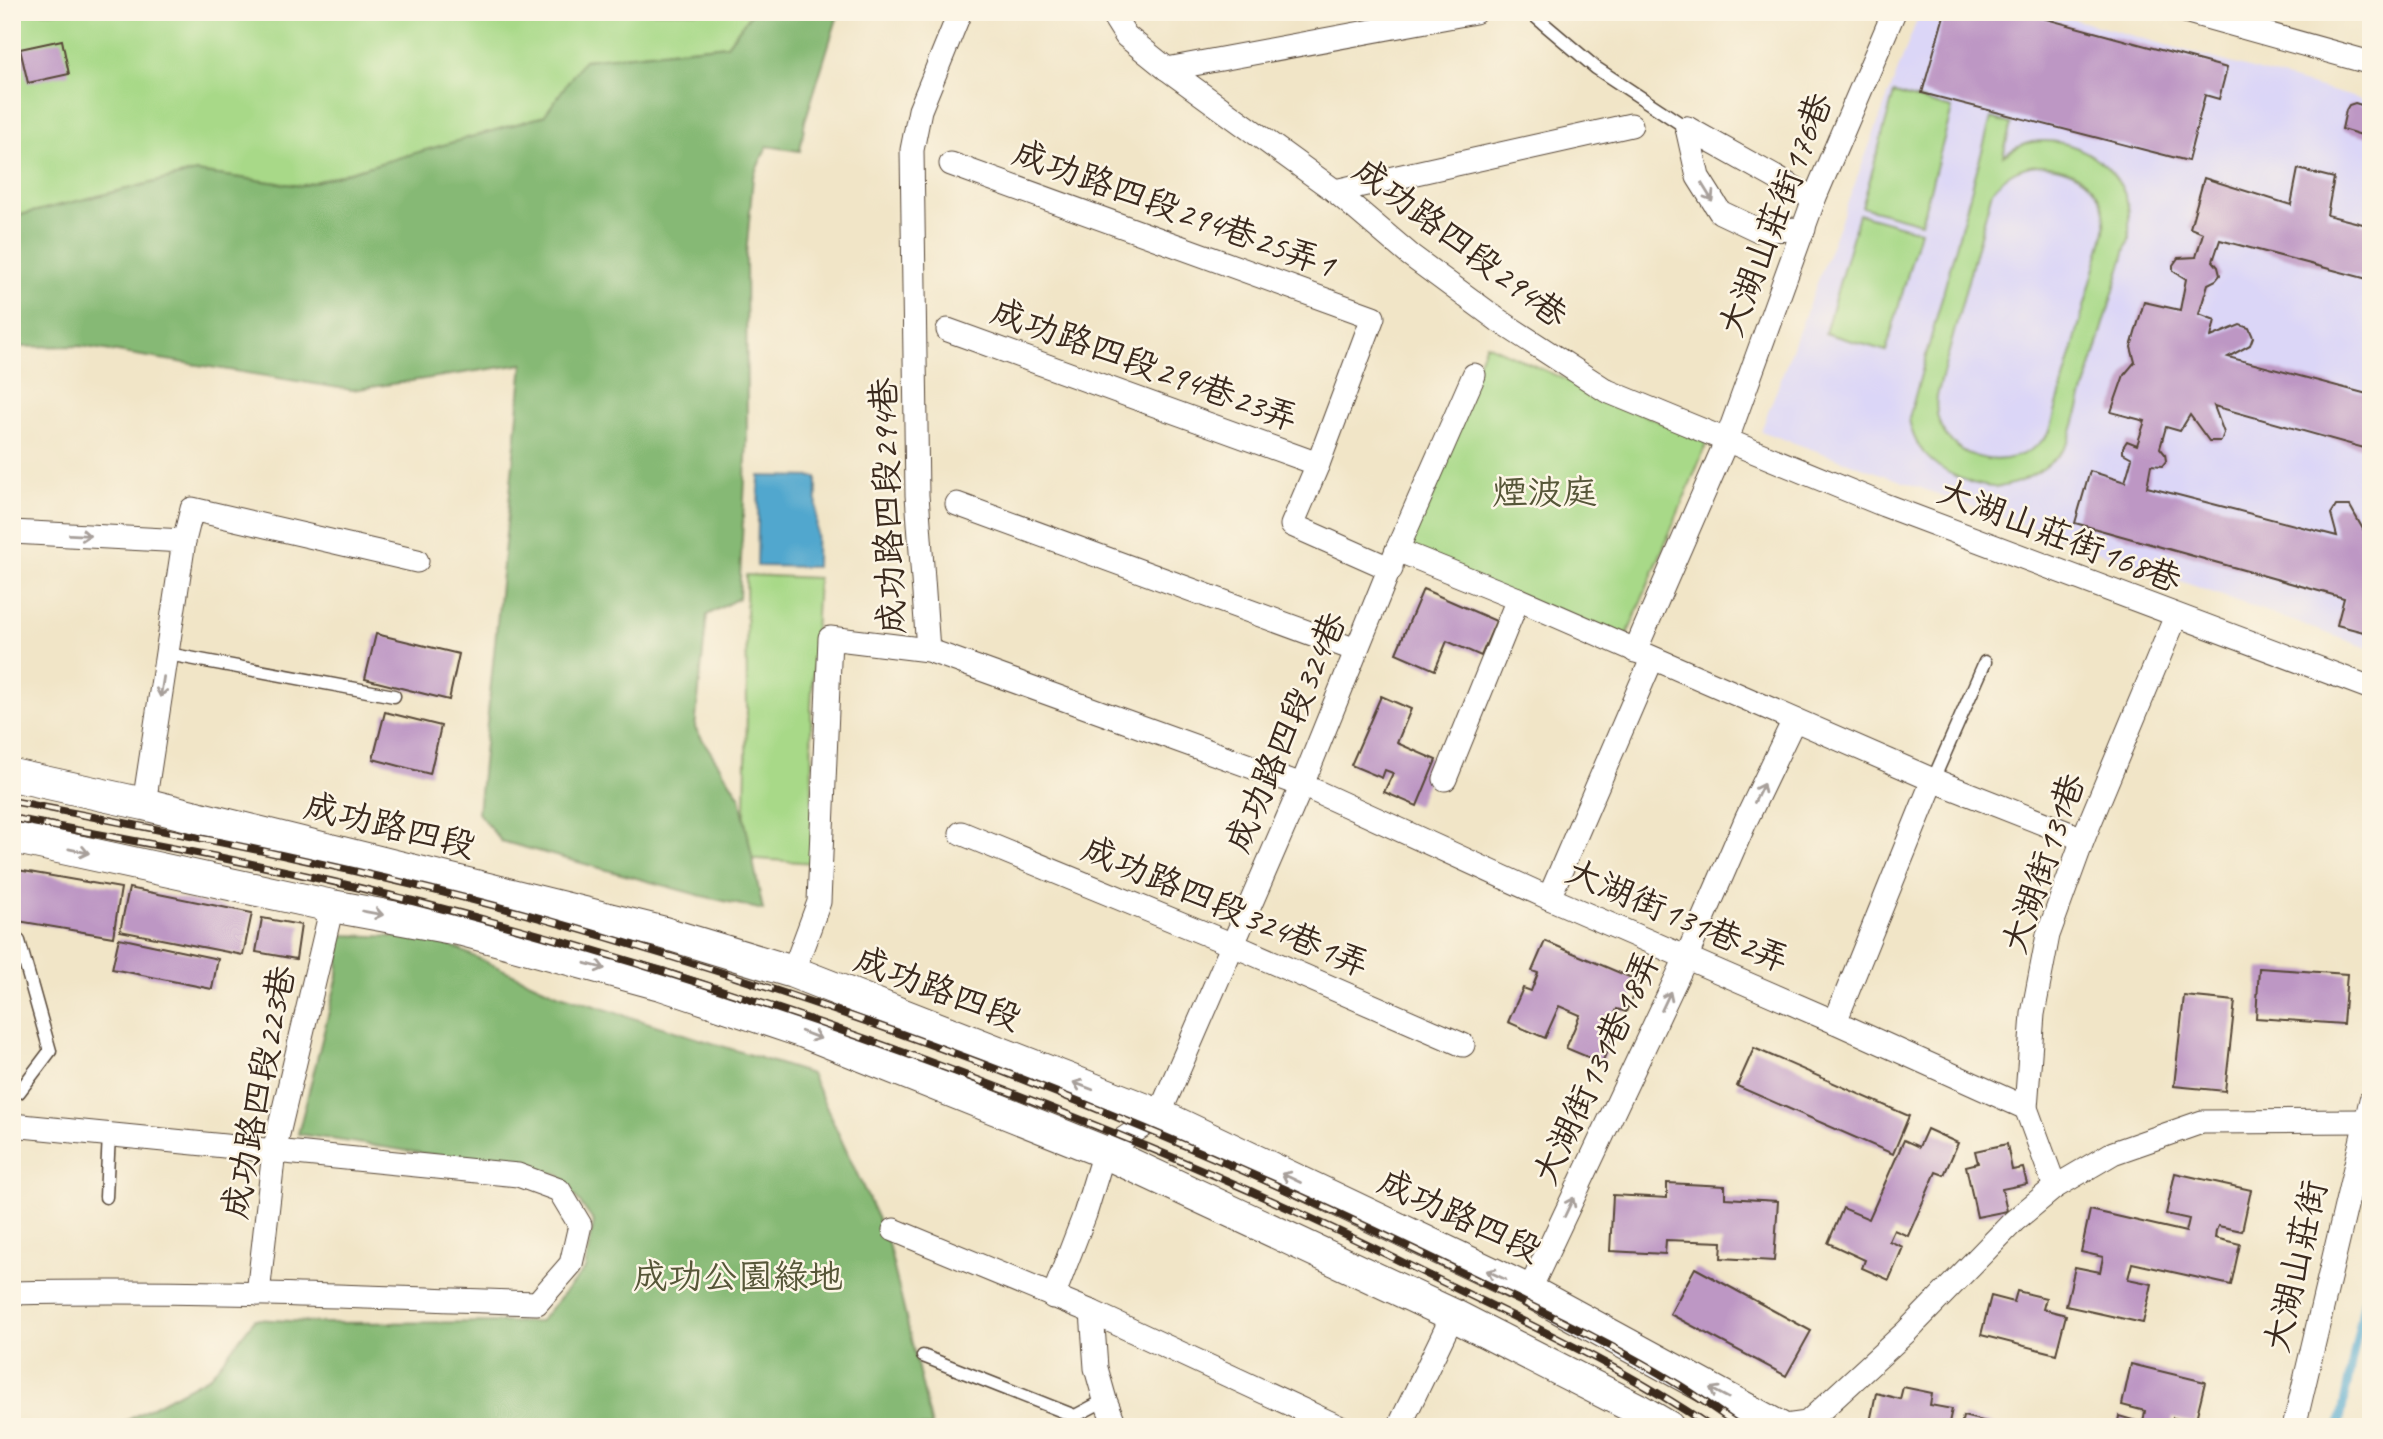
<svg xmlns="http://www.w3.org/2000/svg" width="2383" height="1439" font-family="Caveat,'LXGW WenKai TC',sans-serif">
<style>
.built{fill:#dbd6f7}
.green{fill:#a8d988;stroke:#728253;stroke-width:2;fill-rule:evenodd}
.forest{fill:#86b974;stroke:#607249;stroke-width:2}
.water{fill:#51a7ce;stroke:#466876;stroke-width:2}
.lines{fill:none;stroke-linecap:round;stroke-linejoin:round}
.stream{stroke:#51a7ce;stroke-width:8}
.building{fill:#bd97c4}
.lane-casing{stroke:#564637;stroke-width:15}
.street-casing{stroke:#564637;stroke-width:25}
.secondary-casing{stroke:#564637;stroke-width:34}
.lane{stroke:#fff;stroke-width:12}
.street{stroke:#fff;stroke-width:23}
.secondary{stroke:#fff;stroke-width:32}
.rail-casing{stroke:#3b2a1e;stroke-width:8}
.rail{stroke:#fcf5e5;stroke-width:5;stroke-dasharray:16;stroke-linecap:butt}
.oneway{stroke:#a79f9a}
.labels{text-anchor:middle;stroke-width:5;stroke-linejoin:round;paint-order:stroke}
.street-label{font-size:35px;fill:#3b2a1e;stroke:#fcf5e5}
.park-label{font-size:35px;fill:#565638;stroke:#fcf5e5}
</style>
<rect width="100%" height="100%" fill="#fcf5e5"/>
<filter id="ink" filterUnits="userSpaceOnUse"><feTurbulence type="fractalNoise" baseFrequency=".0143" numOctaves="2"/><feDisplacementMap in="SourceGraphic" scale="14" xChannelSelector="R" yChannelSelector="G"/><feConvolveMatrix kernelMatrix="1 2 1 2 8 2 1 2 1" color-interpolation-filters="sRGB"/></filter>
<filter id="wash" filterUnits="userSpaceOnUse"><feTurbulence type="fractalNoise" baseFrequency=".00686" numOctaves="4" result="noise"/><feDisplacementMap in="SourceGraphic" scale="28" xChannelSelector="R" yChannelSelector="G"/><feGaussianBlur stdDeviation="1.57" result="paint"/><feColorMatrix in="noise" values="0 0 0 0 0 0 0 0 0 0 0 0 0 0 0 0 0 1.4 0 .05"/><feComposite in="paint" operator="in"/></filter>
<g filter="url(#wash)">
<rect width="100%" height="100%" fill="#f1e5c7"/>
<polygon class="built" points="1920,12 2047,12 2371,102 2371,649 1761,431"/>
<g class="green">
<polygon points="12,12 752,12 727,45 584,60 545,116 301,186 196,172 12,217"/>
<polygon points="1894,93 1952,109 1921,223 1862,207"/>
<path d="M1991,118L2011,124L2003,156C2012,150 2021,144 2032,142C2073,135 2121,165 2128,206C2130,217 2129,228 2129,239L2069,442C2054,465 2026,483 1999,487C1990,488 1981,485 1972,483C1940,472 1914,454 1909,418ZM2039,165C2078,167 2108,189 2105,231L2050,431C2014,484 1928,458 1937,396L1992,191C2003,176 2020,166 2039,165Z"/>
<polygon points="1859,214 1920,231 1886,351 1825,333"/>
<polygon points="1486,344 1707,443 1623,645 1397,550"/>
<polygon points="746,575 818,578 811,709 813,863 744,858 747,709"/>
</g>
<g class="forest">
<polygon points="752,12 839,12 805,121 800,151 767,146 753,177 746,256 747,439 739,598 707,615 695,728 740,797 763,910 702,896 501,841 478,813 523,364 352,390 80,346 12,347 12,217 196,172 301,186 544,116 584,60 727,45"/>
<polygon points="340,935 434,938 557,994 811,1074 887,1239 932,1427 115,1427 210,1376 255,1319 325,1323 539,1322 585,1269 594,1222 559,1174 298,1134 338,976"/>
</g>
<polygon class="water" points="759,476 817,477 816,567 757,566"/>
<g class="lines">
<polyline class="stream" points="2339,1427 2364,1301 2371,1290"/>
</g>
<g id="blocks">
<g class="building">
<polygon points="1945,12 2020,12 2227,68 2219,99 2205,95 2188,161 1922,93"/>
<polygon points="62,40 69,74 28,83 20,49"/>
<polygon points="2355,103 2371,108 2371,138 2342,129 2346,110 2349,105"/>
<polygon points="2298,169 2334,178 2327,215 2371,226 2371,280 2220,240 2213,261 2218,267 2220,275 2216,280 2208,284 2199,314 2215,320 2211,337 2240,325 2249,328 2253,337 2250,345 2228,357 2371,395 2371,450 2214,406 2224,433 2221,441 2209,441 2190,415 2180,431 2166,427 2160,448 2165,454 2166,461 2162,466 2151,465 2147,487 2337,536 2331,514 2336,506 2350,506 2364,531 2371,504 2371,634 2337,625 2344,598 2075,523 2090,471 2125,482 2132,458 2123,453 2123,447 2127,441 2137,445 2145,421 2111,412 2124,375 2135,362 2131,347 2144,302 2180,310 2186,279 2173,271 2173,265 2178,258 2196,257 2203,233 2190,228 2204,178 2291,205"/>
<polygon points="1423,589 1496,621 1481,656 1447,641 1435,670 1396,653"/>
<polygon points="376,634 459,654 449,700 365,679"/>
<polygon points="1381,696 1411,709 1397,743 1436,760 1417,806 1384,792 1393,773 1385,770 1382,778 1351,765"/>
<polygon points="385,712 441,726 430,774 373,759"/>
<polygon points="12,869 121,888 113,937 12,920"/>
<polygon points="129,888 252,913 243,955 120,931"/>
<polygon points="262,918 301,925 296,959 256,952"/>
<polygon points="119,938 218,959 212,989 112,969"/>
<polygon points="1545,941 1639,981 1626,1012 1617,1009 1609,1026 1616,1029 1602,1063 1566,1048 1580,1015 1559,1006 1545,1038 1508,1022 1523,988 1531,991 1538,973 1532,971"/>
<polygon points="2259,968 2347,974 2343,1024 2256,1018"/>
<polygon points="2184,996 2235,1001 2225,1091 2174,1086"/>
<polygon points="1754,1048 1909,1116 1893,1154 1737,1086"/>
<polygon points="1927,1129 1958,1143 1944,1175 1936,1172 1908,1236 1894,1230 1889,1241 1903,1247 1889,1280 1862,1268 1865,1260 1828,1243 1843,1208 1869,1219 1904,1140 1919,1147"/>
<polygon points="2007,1144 2012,1170 2023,1168 2027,1184 2002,1189 2007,1211 1977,1217 1966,1166 1978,1163 1975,1151"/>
<polygon points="2175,1173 2251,1190 2242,1231 2218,1226 2216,1231 2215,1238 2240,1244 2231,1285 2132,1263 2128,1279 2152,1284 2143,1323 2066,1306 2075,1267 2100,1272 2103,1257 2081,1252 2090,1210 2186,1232 2189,1219 2166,1214"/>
<polygon points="1667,1183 1725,1186 1725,1198 1778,1201 1774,1261 1721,1258 1722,1242 1666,1240 1665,1254 1610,1251 1613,1195 1667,1198"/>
<polygon points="1695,1268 1811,1331 1786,1376 1670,1314"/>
<polygon points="2017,1291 2046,1298 2043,1309 2066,1315 2056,1354 1981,1335 1991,1296 2014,1302"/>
<polygon points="2131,1364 2205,1382 2195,1423 2173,1418 2171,1427 2117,1427 2119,1416 2143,1423 2145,1411 2122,1405"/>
<polygon points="1903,1387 1932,1393 1930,1405 1952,1409 1948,1427 1869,1427 1876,1393 1900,1399"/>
<polygon points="1963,1416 2003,1426 2003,1427 1961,1427"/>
</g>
</g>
</g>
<g filter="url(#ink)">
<use href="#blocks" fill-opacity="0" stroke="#564637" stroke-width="2"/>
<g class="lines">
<g class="lane-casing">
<g id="lane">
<polyline points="1530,12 1596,68 1687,128"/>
<polyline points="168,654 394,696"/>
<polyline points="1933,780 1985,662"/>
<polyline points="12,1095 19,1092 50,1051 19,941"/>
<polyline points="106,1197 109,1134"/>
<polyline points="923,1356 1075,1416 1105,1400"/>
</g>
</g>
<g class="street-casing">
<g id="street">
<polyline points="1111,12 1126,36 1167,69 1335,191 1410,255 1498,320 1607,391 1884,505 2371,688"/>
<polyline points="2188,12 2371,63"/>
<polyline points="1167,69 1475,12"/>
<polyline points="1687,128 1698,177 1720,212 1758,230 1804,229"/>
<polyline points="1687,128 1814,199"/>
<polyline points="951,164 1373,317 1318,464 1292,525 1391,569"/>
<polyline points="1335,191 1631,125"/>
<polyline points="948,330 1318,464"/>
<polyline points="957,504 1356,650"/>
<polyline points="12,532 184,541 144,804"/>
<polyline points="184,541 192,509 417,561"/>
<polyline points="1397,550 1518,599 1933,780 2083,839"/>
<polyline points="928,650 917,495 912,150 920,110 960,12"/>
<polyline points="1635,651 1726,442 1814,199 1894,12"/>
<polyline points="1445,779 1518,599"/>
<polyline points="961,833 1233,945 1463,1045"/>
<polyline points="1549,898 1652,659"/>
<polyline points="793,972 819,902 830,638 928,650 1302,785 1549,898 1835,1022 2026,1108"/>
<polyline points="1835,1022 1933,780"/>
<path d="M12,1125L518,1175L559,1190L580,1225L571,1264L537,1303C362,1297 187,1289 12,1293"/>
<polyline points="2055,1187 2026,1108 2033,1014 2048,935 2083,839 2176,616"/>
<polyline points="894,1230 1092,1312 1339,1427"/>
<polyline points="1529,1291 1686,958 1746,820 1794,720"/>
<polyline points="258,1294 274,1151 332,906"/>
<polyline points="1053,1297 1085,1214 1104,1152 1159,1115 1302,785 1397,550 1474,375"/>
<polyline points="1092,1312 1096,1368 1105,1400 1116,1427"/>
<polyline points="1399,1427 1453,1315"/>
<polyline points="1778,1427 1807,1423 1906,1332 2014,1221 2055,1187 2113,1153 2202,1122 2365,1121"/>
<polyline points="2294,1427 2371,1100"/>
</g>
</g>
<g class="secondary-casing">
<g id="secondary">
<polyline points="12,775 144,804 661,932 793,972 1159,1115 1529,1291 1779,1427"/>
<polyline points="12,837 332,906 463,930 661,984 804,1032 1104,1152 1453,1315 1639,1410 1668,1427"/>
</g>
</g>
<use href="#lane" class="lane"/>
<use href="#street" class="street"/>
<use href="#secondary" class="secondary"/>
<g class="rail-casing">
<g id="rail">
<path d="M12,801C192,836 371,870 547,920C813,995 1071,1091 1322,1206C1381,1233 1440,1262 1498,1290C1560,1320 1621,1349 1679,1385C1700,1398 1720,1413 1741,1427"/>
<path d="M12,818C111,837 210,854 308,876C530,926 748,994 962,1074C1112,1130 1261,1192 1406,1264C1509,1315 1615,1362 1711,1427"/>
</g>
</g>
<use href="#rail" class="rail"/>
</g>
<defs><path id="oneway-shaft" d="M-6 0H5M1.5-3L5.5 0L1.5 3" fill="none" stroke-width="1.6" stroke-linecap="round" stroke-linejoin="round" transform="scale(1.75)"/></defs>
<g class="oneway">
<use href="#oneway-shaft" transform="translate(1707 192) rotate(58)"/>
<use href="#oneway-shaft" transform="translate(80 535) rotate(3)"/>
<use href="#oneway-shaft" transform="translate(162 687) rotate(99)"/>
<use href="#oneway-shaft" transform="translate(1759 793) rotate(-64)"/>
<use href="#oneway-shaft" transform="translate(79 851) rotate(12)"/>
<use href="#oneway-shaft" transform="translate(373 913) rotate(10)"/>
<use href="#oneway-shaft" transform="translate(595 966) rotate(15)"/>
<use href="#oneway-shaft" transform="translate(1666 1001) rotate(-65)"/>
<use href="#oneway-shaft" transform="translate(811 1035) rotate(21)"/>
<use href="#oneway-shaft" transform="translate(1083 1086) rotate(-159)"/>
<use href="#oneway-shaft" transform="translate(1291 1178) rotate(-155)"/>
<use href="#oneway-shaft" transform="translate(1569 1207) rotate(-65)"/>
<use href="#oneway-shaft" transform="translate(1496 1275) rotate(-155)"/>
<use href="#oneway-shaft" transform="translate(1719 1393) rotate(-152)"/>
</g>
</g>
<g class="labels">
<g class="street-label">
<text transform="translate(1174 208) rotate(20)" y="12">成功路四段294巷25弄1</text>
<text transform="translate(1775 214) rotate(-69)" y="12">大湖山莊街176巷</text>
<text transform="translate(1461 242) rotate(37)" y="12">成功路四段294巷</text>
<text transform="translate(1145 364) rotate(20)" y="12">成功路四段294巷23弄</text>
<text transform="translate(887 506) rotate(-92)" y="12">成功路四段294巷</text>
<text transform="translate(2060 535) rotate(21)" y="12">大湖山莊街168巷</text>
<text transform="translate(1285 732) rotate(-67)" y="12">成功路四段324巷</text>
<text transform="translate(390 825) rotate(14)" y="12">成功路四段</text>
<text transform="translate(2043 863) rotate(-71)" y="12">大湖街131巷</text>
<text transform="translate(1226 906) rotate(23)" y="12">成功路四段324巷1弄</text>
<text transform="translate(1678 915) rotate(23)" y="12">大湖街131巷2弄</text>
<text transform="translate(938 988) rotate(21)" y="12">成功路四段</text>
<text transform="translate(1596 1067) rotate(-65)" y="12">大湖街131巷18弄</text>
<text transform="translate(258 1092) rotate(-79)" y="12">成功路四段223巷</text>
<text transform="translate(1460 1215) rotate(25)" y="12">成功路四段</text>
<text transform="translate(2295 1266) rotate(-77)" y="12">大湖山莊街</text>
</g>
<g class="park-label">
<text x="1545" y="504">煙波庭</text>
<text x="738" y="1288">成功公園綠地</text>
</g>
</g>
<rect width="2383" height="1439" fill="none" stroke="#fcf5e5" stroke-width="42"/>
</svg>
